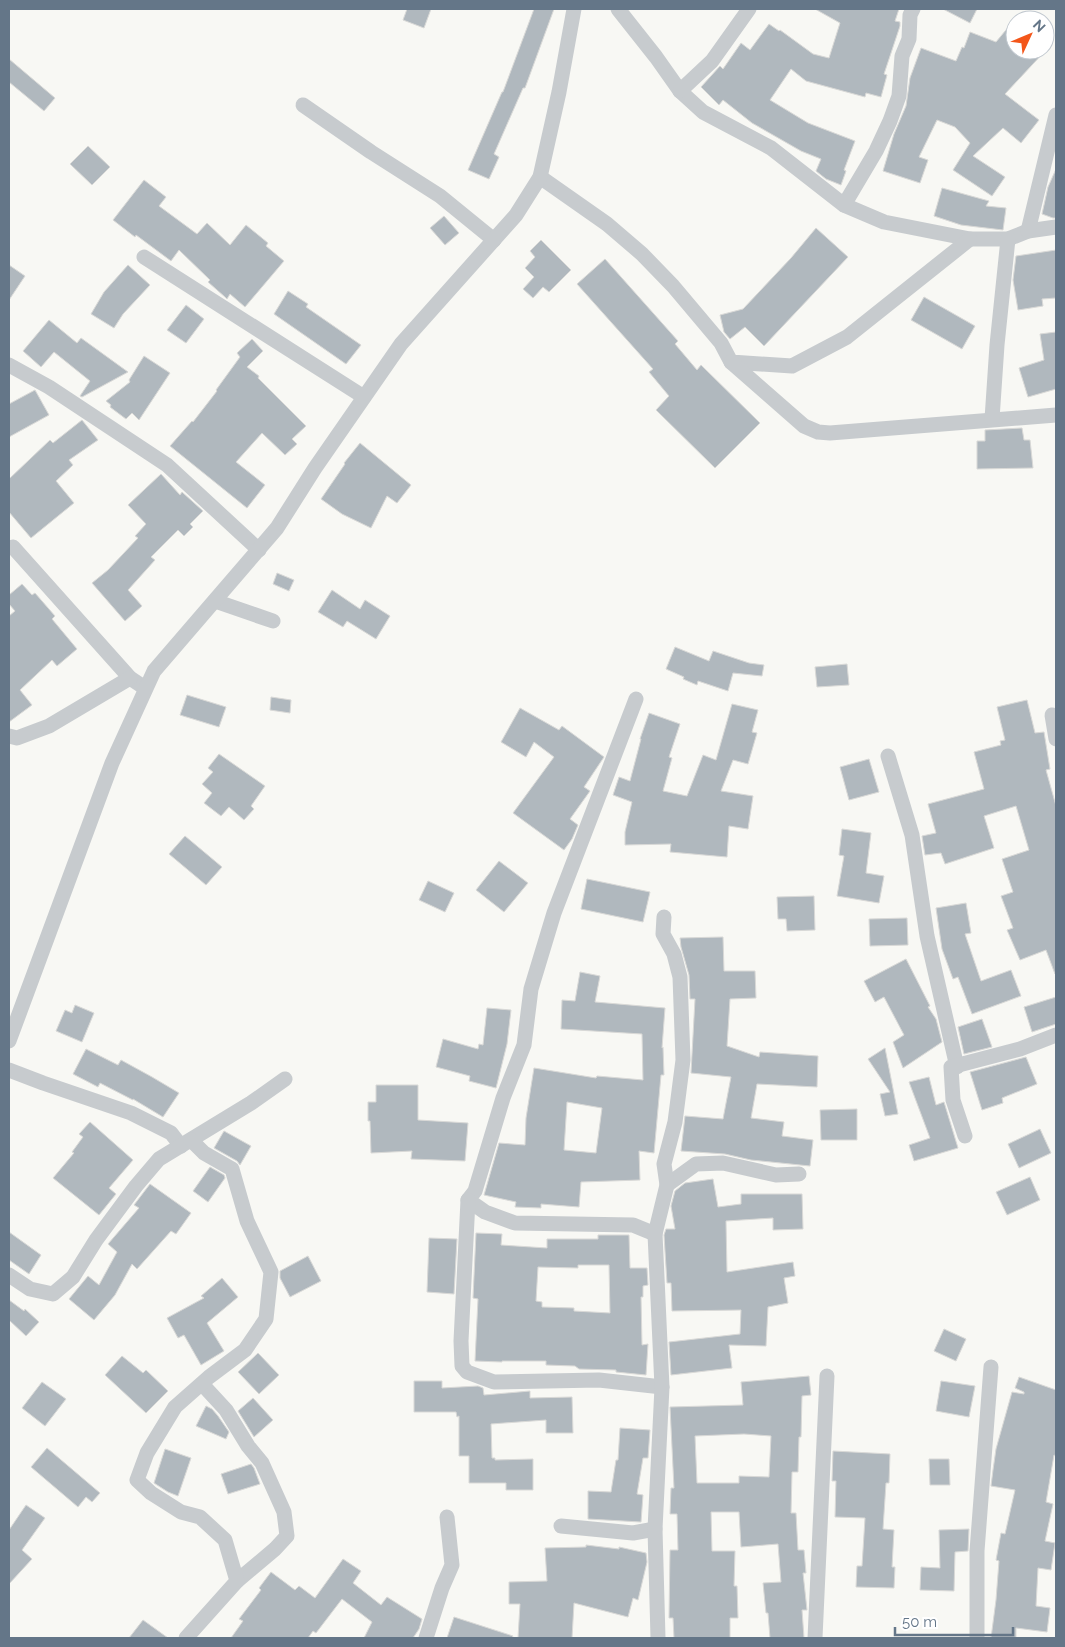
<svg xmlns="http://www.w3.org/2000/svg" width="1065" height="1647" font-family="Raleway,sans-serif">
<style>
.building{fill:#b0b8be;stroke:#d9d9d7;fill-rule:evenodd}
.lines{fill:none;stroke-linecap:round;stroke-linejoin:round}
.street{stroke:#c7cbce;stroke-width:15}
</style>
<rect width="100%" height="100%" fill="#f8f8f4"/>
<g class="building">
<polygon points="407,9 431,9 424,28 403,20"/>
<polygon points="534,9 554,9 525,88 523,88 494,154 499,157 489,179 468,170 502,92 503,92"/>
<polygon points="815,9 899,9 895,21 900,22 900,26 884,74 887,75 881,97 866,93 865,97 806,81 791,69 770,100 808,123 855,141 844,170 846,171 841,185 826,179 816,171 821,159 801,151 752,123 723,100 719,105 701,87 720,66 723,69 741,43 750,50 769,24 779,31 780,30 813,54 829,58 840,23"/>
<polygon points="943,9 977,9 970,23"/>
<polygon points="1015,19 1015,50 1046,50 1005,94 1039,120 1021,143 1003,128 973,156 1005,177 992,196 953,170 970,143 955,127 937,120 919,157 928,160 920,183 883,171 894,134 906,106 910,78 921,48 956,61 962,47 964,48 970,32 996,42"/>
<polygon points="9,59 55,98 44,111 9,82"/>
<polygon points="88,146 110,167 92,185 70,164"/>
<polygon points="1056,169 1056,218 1053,218 1042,214 1048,187"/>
<polygon points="144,180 166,197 159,206 197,234 207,223 230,245 246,225 268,243 266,246 284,261 245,307 230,294 227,299 225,297 208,282 210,280 179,250 171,261 136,235 135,237 113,220"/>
<polygon points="942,188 989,201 986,206 1006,208 1003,230 961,225 934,216"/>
<polygon points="444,216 459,233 445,245 430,228"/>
<polygon points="816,228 848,257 764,346 745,327 730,339 724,332 720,315 743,309 791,258"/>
<polygon points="541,240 571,270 549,292 543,287 533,298 523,289 534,277 525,268 535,257 530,251"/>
<polygon points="1056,250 1056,298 1042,299 1043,306 1018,310 1013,280 1016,256"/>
<polygon points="605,259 678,341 675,344 697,370 701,365 760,423 715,468 656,410 669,396 649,372 653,369 577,284"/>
<polygon points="9,265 25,276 9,300"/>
<polygon points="128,265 150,285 123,314 114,328 91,314 104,292"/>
<polygon points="288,291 308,304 306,307 361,345 346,364 274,314"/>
<polygon points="924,297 975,326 962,349 911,320"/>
<polygon points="186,305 204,319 186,343 167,330"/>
<polygon points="49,320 77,343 81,338 128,372 82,397 80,396 90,381 54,352 41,367 23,351"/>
<polygon points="1056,332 1056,389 1028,397 1019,368 1044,360 1040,334"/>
<polygon points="252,339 263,351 247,367 259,376 258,378 306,426 292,439 297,444 285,455 262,433 236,462 265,485 247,508 170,446 192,421 193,422 217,391 216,390 240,357 237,353"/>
<polygon points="144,356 170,373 139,420 132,413 126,419 110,407 111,405 106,401 130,382 129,380"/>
<polygon points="35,390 49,415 9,437 9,404"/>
<polygon points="82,420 98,440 69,460 73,465 56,481 74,503 31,538 9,512 9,479 50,440 53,443"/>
<polygon points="1022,428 1024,440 1030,440 1033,468 977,469 977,441 985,441 985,430"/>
<polygon points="360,443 411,485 397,503 387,496 371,528 342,514 321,499 345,464 344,463"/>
<polygon points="161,474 180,495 182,492 203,511 190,524 193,527 184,536 178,530 151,557 155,560 128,590 142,606 125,621 92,583 108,570 138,538 135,536 146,524 128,505"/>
<polygon points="277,573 294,580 289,591 273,584"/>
<polygon points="22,584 32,595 35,593 55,616 52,619 77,649 57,666 52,660 20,690 32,705 9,722 9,616 15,611 9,604 9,595"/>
<polygon points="332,590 360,609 365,600 390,616 376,639 347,621 343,627 318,612"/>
<polygon points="675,647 709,661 713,651 749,663 764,665 762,676 733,673 728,691 698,681 697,685 683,679 684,677 666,669"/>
<polygon points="847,664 849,685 817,687 815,667"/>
<polygon points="187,695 226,707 219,727 180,715"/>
<polygon points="271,697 291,700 290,713 270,710"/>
<polygon points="1027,700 1035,733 1044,732 1050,769 1046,770 1056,806 1056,974 1055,974 1046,950 1020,960 1007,930 1013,928 1001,896 1013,892 1002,859 1029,850 1016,806 984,816 994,848 945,864 941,853 925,855 922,836 936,833 928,804 984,789 974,752 1001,745 1000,741 1005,740 997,707"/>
<polygon points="732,704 758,710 752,732 757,733 748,764 733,760 721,791 753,796 748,829 729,826 727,857 670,852 671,844 625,845 625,832 632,802 613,795 619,777 630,781 641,739 640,739 649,713 680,724 669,757 672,758 663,791 687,796 703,755 716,760"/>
<polygon points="520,708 559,730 562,726 604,757 584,787 590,791 570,819 578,825 572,839 564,850 513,813 554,757 534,742 526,757 501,742"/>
<polygon points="219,754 265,786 251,806 254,809 244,820 229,807 221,816 204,803 212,793 202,784 213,772 208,768"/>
<polygon points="869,759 879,792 849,800 840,767"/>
<polygon points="842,829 871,833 866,873 884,876 879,903 837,896 844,856 839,855"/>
<polygon points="185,836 222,867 206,885 169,854"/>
<polygon points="499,861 528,883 504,912 476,890"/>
<polygon points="587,879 650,892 643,922 581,909"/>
<polygon points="428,881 454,893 445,912 419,900"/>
<polygon points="814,896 815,930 787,931 786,919 778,919 777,897"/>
<polygon points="966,903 971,933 965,934 981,981 1011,970 1021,996 972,1014 958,977 953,979 942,949 936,908"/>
<polygon points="907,918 908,945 870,946 869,919"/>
<polygon points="723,937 724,971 755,971 756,998 730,999 727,1046 759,1057 760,1052 818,1056 817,1087 757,1084 751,1118 784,1122 782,1136 813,1140 810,1166 751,1160 725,1154 681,1151 685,1116 723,1119 731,1077 691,1073 695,999 690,999 689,975 681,947 680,938"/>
<polygon points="906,959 930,1006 928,1007 936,1019 942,1042 903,1068 893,1042 904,1035 884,997 875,1002 864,981"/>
<path d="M580,972L600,976L595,1002L665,1008L662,1048L663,1047L664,1075H661L654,1153L639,1151L640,1180L581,1182L579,1207L541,1204V1208L515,1207L516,1202L484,1195L499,1143L525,1145L526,1118L534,1068L596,1078L597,1076L643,1080L642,1034L561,1029L562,1000L575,1001ZM567,1102L602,1108L596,1153L564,1150Z"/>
<polygon points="1056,997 1056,1024 1032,1032 1024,1007"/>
<polygon points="75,1005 94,1013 82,1042 56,1031 65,1010 72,1013"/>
<polygon points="487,1008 511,1010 507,1044 496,1088 469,1081 470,1076 436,1067 443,1039 478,1049 479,1044 483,1045"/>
<polygon points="982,1019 992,1047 964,1054 958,1027"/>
<polygon points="885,1048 898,1114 885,1116 880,1094 890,1092 868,1059"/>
<polygon points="86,1049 118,1065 121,1060 152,1077 179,1093 163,1117 133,1099 133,1100 100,1083 98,1087 73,1074"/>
<polygon points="1026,1057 1037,1084 1002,1098 1003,1103 982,1110 970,1072"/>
<polygon points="929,1077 936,1105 944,1102 958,1148 914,1161 909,1145 930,1138 909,1082"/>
<polygon points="376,1085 418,1085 418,1120 468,1123 465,1161 411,1159 412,1151 371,1153 370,1121 368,1121 368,1102 376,1102"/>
<polygon points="857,1109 857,1140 821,1140 820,1110"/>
<polygon points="90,1122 133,1160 109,1188 116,1194 99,1215 53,1178 74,1153 72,1152 83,1137 79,1134"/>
<polygon points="1040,1129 1051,1153 1019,1168 1008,1144"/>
<polygon points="224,1131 251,1146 240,1165 237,1161 214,1148"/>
<polygon points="210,1167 224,1175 225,1178 208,1202 193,1191"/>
<polygon points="1030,1177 1040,1200 1007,1215 996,1192"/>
<polygon points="713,1179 718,1207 741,1204 741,1194 802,1194 803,1229 773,1230 773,1218 726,1221 727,1272 793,1262 795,1276 784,1278 788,1303 768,1307 766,1346 729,1345 732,1368 671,1375 669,1342 740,1334 741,1310 672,1311 671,1283 667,1283 664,1235 666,1229 675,1229 671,1206 675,1191 685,1183"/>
<polygon points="150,1184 191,1213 176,1234 171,1231 137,1269 132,1264 115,1295 94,1320 69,1299 88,1276 99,1285 117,1252 108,1244 139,1208 134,1205"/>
<polygon points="9,1232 41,1255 29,1274 9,1260"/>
<path d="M476,1233L502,1234L501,1245L547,1248V1239H598V1235H629L630,1268H647L648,1285L643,1286V1297H641L642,1345L648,1344L646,1375L616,1372V1370L579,1369L575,1366L546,1365V1361H502V1362L475,1361L478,1299L473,1298ZM578,1265H609L610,1313L574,1311V1308L542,1307V1302L536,1301L538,1267L578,1268Z"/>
<polygon points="429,1238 457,1239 454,1294 427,1292"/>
<polygon points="308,1256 321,1281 290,1297 280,1278 280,1271"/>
<polygon points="222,1278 238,1297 207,1323 224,1351 201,1365 184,1335 178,1338 167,1318 204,1298 201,1296"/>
<polygon points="9,1300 24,1311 25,1309 39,1322 26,1336 9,1320"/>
<polygon points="944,1329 966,1339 956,1361 934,1351"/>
<polygon points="258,1353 279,1375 259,1394 238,1372"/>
<polygon points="122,1356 143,1373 146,1370 168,1391 146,1413 105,1375"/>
<path d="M809,1376L811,1395L802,1396L801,1437H799L798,1472H792L791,1513H796L798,1550H804L806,1573H803L807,1610H802L804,1638H770L768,1613H766L763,1583L781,1582L778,1544L741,1547L739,1512H711L712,1551H735L734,1586H737L738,1618H730V1638H674L673,1618H669L670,1550H678L677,1514H670L671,1488H674L670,1407L743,1405L741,1382ZM744,1434L771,1436L769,1477L739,1476V1483H697L695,1436Z"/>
<polygon points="1019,1377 1056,1390 1056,1456 1054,1455 1046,1502 1053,1504 1045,1541 1055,1543 1051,1570 1038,1568 1036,1606 1050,1608 1047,1632 1016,1628 1016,1638 991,1638 996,1600 999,1561 996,1560 1001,1533 1005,1534 1015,1490 991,1486 993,1470 996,1449 1012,1392 1024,1394 1024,1392 1015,1388"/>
<polygon points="414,1381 442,1381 442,1388 478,1386 483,1388 484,1395 530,1391 530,1398 572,1397 573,1433 546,1433 546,1420 491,1424 492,1458 495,1458 495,1460 533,1459 533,1490 506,1490 506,1483 469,1483 469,1456 459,1456 459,1416 457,1417 456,1412 414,1412"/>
<polygon points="941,1381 975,1386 969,1417 936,1411"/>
<polygon points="42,1382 66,1399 45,1426 22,1408"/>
<polygon points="253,1398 273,1420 254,1437 238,1411"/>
<polygon points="206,1406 212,1409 218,1416 229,1432 226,1439 196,1426"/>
<polygon points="620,1428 650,1430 648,1458 643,1458 637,1494 643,1495 641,1522 588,1519 588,1491 611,1492 616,1460 618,1460"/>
<polygon points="47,1448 100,1493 92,1502 86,1497 78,1507 31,1467"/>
<polygon points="165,1449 191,1458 178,1496 168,1492 154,1483"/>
<polygon points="833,1451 890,1454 889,1483 886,1483 883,1529 894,1530 892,1567 895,1567 894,1588 856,1587 857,1566 862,1566 865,1518 835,1517 836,1481 832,1481"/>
<polygon points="929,1459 949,1459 950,1485 930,1485"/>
<polygon points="251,1464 254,1468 260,1484 228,1494 221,1474"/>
<polygon points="26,1505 45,1518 22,1550 32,1559 9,1584 9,1530"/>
<polygon points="969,1529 968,1551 955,1552 954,1591 920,1590 921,1567 940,1568 939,1530"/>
<polygon points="586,1545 619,1549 619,1547 646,1553 647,1562 638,1600 633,1598 628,1617 574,1603 572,1638 518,1638 520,1604 509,1604 509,1582 547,1581 545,1548 586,1547"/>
<polygon points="343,1559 361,1571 353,1583 381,1605 387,1597 422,1619 419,1629 413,1638 364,1638 372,1622 342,1599 316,1633 313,1631 308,1638 231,1638 243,1621 239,1619 261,1590 259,1588 271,1572 295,1590 299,1586 315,1598"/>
<polygon points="454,1617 513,1636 512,1638 447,1638"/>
<polygon points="143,1620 168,1638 129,1638"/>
</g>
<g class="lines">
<g class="street">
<polyline points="618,9 656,57 680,91 703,112 771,148 844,205 884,222 970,239 1008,239 1028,231 1056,227"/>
<polyline points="680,91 712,61 749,9"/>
<polyline points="303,105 371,152 440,196 494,240"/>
<polyline points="540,177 607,224 642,254 673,286 721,343 731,362 792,366 847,337 970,239"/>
<polyline points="844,205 876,151 890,121 899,96 902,56 909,39 910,15 913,9"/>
<polyline points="1028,231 1056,115"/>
<polyline points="144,257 364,397"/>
<polyline points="731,362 804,426 818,432 830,433 1056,415"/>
<polyline points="9,365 49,387 167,465 259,550"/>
<polyline points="992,419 997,345 1008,239"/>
<polyline points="13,547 130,678 145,688"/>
<polyline points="215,601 273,621"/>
<polyline points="636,699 554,913 531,989 524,1045 503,1098 475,1191 468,1200 485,1212 515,1223 633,1225 655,1234"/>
<polyline points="1052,715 1056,739"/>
<polyline points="9,736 17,738 49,726 130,678"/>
<polyline points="888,756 912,835 927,936 957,1067"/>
<polyline points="9,1041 112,763 154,671 277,528 315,468 401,344 516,215 540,177 559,92 574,9"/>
<polyline points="9,1070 43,1083 131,1113 171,1133 181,1146"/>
<polyline points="965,1136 953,1100 951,1067 1020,1049 1056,1035"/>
<polyline points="667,1185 696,1164 723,1163 776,1175 799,1174"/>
<polyline points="468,1200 461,1341 462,1366 467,1372 494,1382 599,1380 662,1387"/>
<polyline points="9,1275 30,1289 53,1294 73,1277 96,1240 136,1186 159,1159 251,1103 285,1079"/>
<polyline points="202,1384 226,1410 248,1446 262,1463 284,1512 287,1536 275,1549 237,1581"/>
<polyline points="561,1526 633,1533 655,1529"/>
<polyline points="186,1638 237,1581 225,1540 200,1517 181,1512 151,1493 137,1480 147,1453 175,1407 209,1377 245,1350 266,1319 271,1272 247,1221 232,1169 204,1153 191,1140"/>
<polyline points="426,1638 442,1588 452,1565 447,1517"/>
<polyline points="658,1638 655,1529 662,1387 655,1234 667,1185 664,1164 675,1122 683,1060 680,977 674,954 663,934 664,917"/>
<polyline points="815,1638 827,1376"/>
<polyline points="977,1638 977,1551 991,1367"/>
</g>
</g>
<rect width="1065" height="1647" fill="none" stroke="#647688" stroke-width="20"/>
<g transform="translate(1030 35) rotate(46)"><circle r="24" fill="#ffffff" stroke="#c1c8cf"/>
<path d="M0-4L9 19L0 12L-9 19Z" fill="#f3561a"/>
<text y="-8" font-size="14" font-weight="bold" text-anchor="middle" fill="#647688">N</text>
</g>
<path d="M895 1627v8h118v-8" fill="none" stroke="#647688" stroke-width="2.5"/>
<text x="902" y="1627" font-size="15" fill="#647688" stroke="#ffffff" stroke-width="4" paint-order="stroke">50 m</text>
</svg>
